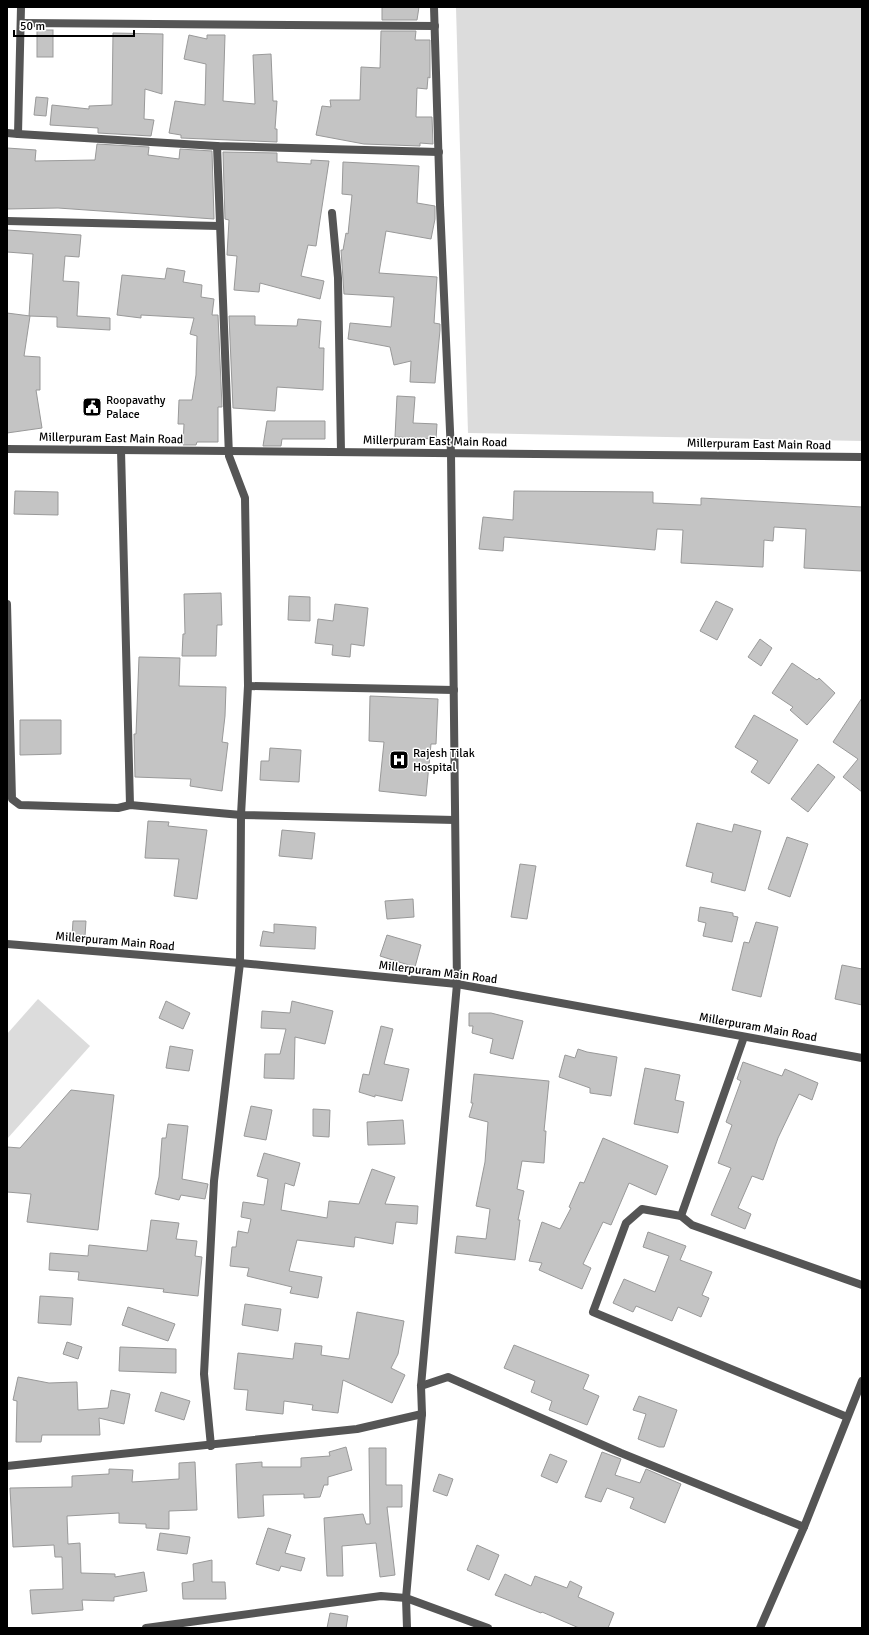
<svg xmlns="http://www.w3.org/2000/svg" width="869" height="1635" font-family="Signika,sans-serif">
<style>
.green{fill:#dcdcdc}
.building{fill:#c4c4c4;stroke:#999}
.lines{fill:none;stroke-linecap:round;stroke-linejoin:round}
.street{stroke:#555;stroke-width:8}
.labels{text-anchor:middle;stroke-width:3;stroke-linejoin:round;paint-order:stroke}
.poi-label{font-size:12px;fill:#000;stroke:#fff;text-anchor:start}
.street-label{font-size:12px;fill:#000;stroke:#fff}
</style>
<rect width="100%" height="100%" fill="#fff"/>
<g class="green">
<polygon points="456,7 862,7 862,441 468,433"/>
<polygon points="38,999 90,1046 7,1139 7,1034"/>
</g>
<g class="building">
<polygon points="382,7 419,7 417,20 382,20"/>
<rect x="37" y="30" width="16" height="27"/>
<polygon points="381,31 416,31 415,40 430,40 430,78 428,77 427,89 417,88 416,117 432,117 433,144 420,143 420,146 364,144 316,135 322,106 331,107 330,100 360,100 361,67 380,68"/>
<polygon points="113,33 163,34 162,94 145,89 144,119 154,120 151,136 98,133 98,128 50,125 52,105 89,109 89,106 112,105"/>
<polygon points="189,35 207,39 207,35 225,35 223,101 255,104 253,55 271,54 273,101 277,101 275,129 277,129 277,142 181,138 181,135 169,133 175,101 205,105 206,64 184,59"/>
<polygon points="36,97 48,98 46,116 34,115"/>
<polygon points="97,144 149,147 148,155 179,159 180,149 212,151 214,219 58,208 7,209 7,148 36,150 35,161 95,160"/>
<polygon points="223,152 277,153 277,162 311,164 311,160 329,161 316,246 308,245 301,276 324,281 320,299 260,283 259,292 234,290 237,256 227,255 229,220 225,219"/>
<polygon points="343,162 419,166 417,203 435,206 435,219 431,239 386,231 379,273 437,277 434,323 440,324 440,330 435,383 410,382 411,361 394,365 390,347 348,339 350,323 391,327 394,297 344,294 341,250 343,250 346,233 348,234 352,195 342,194"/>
<polygon points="7,230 81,235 79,257 65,256 63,281 79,282 77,316 110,318 110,330 57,327 57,317 29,316 33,254 7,252"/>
<polygon points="167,268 185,271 183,282 202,285 201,297 214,299 212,315 218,315 222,407 218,407 218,442 197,442 196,445 183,445 184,424 178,424 179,400 192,400 196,375 197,336 190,334 194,318 141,315 141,318 117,315 122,275 165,279"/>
<polygon points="7,313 30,316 24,356 40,357 40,390 36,390 42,428 7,433"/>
<polygon points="229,316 255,316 255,325 297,326 298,319 321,321 319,348 324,348 323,390 277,387 275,411 233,408"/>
<polygon points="397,396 415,397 413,423 437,424 436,439 395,437"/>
<polygon points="267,421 325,421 325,439 282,439 281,446 263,446"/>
<polygon points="15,491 58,492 58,515 14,514"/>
<polygon points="514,491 653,492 653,503 701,505 701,498 862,507 862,571 804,568 806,529 774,527 773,541 764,540 763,567 681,563 683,530 657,529 655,550 504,537 503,551 479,549 483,517 513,520"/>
<polygon points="221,593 222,625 217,625 216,656 182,656 183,634 185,634 184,594"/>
<polygon points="289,596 310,597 310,621 288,620"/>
<polygon points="716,601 733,609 717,640 700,631"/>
<polygon points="335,604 368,608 364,646 351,644 350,657 332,655 333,645 315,643 318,619 333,621"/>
<polygon points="760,639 772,648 761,666 748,657"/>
<polygon points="139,657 180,658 179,686 226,687 225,716 222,742 228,743 222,791 190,786 191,779 135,777 134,734 136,734"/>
<polygon points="792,663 817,680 819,678 835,693 807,725 790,710 793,707 772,693"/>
<polygon points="370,696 438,699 436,744 431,744 426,796 379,791 384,742 369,741"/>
<polygon points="862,698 862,792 843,777 858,759 833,742"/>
<polygon points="754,715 798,740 769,784 751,772 758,761 735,747"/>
<polygon points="20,720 61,720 61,754 20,755"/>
<polygon points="270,748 301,750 299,782 260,780 261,761 269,761"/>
<polygon points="818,764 835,777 808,812 791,799"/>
<polygon points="148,821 169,822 168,826 207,830 197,899 174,896 179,859 145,858"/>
<polygon points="697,823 732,832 734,824 761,831 745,891 711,882 713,873 686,866"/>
<polygon points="282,830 315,833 312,859 279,856"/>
<polygon points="787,837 808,844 790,897 768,889"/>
<polygon points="520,864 536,866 527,919 511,917"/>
<polygon points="413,899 414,917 387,919 385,901"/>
<polygon points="700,907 733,913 733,916 738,917 732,942 703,936 706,923 698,921"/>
<polygon points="73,921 86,921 85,936 72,936"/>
<polygon points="756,922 778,927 761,997 732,990 744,942 749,943"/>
<polygon points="274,924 316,927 315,949 260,946 263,931 274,933"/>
<polygon points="387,935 421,945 415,967 380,956"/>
<polygon points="842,965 862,969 862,1005 835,999"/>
<polygon points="166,1001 190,1013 183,1029 159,1018"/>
<polygon points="292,1001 333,1011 325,1044 295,1037 294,1079 264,1078 265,1054 280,1054 286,1029 261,1028 262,1011 290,1013"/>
<polygon points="469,1013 491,1013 523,1021 513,1059 490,1053 493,1039 472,1033 473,1026 469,1026"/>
<polygon points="381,1026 393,1029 384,1064 409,1069 402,1101 375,1095 375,1097 359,1092 363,1074 369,1075"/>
<polygon points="170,1046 193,1050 189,1071 166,1068"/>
<polygon points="578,1049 587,1052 617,1057 611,1096 590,1093 590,1088 559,1077 565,1055 575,1058"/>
<polygon points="743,1062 782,1076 785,1069 818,1083 812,1100 799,1094 778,1138 763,1180 752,1176 738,1208 751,1214 745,1229 711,1215 731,1168 718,1163 732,1125 726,1122 741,1081 737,1079"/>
<polygon points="645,1068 680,1075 675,1100 684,1102 678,1133 634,1124"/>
<polygon points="474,1074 549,1081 544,1131 546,1131 544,1163 522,1161 517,1189 524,1191 518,1220 520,1220 515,1260 455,1253 457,1236 486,1239 490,1209 476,1206 485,1162 488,1122 469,1117 473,1103 471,1103"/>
<polygon points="71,1090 114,1095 98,1230 27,1222 31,1194 7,1192 7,1147 20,1148"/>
<polygon points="251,1106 272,1110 266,1140 244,1136"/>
<polygon points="313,1109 330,1110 329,1137 313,1136"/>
<polygon points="403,1120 405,1144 368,1145 367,1122"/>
<polygon points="168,1124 188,1126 182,1179 208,1184 205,1199 181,1195 179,1200 155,1194 159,1177 162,1138 166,1138"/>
<polygon points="603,1138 668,1166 656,1195 629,1183 611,1225 603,1222 583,1264 591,1268 582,1289 539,1270 542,1263 529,1261 542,1222 560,1229 571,1208 569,1207 580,1182 584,1183"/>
<polygon points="264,1153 300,1163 294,1186 285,1183 281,1210 327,1218 329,1201 359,1204 372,1169 395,1177 385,1204 418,1206 417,1224 396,1222 393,1244 355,1237 354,1247 297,1240 289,1271 322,1277 318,1298 290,1293 292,1287 247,1276 249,1268 230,1266 232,1247 236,1247 238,1231 248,1233 251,1219 241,1217 243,1202 264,1205 268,1179 257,1176"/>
<polygon points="151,1220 179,1223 176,1239 197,1241 195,1256 202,1257 198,1296 163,1292 164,1289 78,1280 79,1272 49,1270 50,1253 88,1256 89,1245 147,1251"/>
<polygon points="648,1232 686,1246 680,1260 712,1272 702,1295 709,1298 701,1317 678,1307 672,1321 636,1306 633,1312 613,1303 624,1279 655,1292 669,1256 643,1247"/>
<polygon points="40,1296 73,1298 71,1325 38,1323"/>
<polygon points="245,1304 281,1309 278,1331 242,1325"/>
<polygon points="128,1307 175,1324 168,1341 122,1325"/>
<polygon points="357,1312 404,1321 398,1354 391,1368 405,1375 392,1403 343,1380 338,1413 312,1410 313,1405 284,1401 283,1414 246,1410 248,1390 234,1389 238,1353 293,1359 295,1343 322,1346 321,1355 349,1359"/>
<polygon points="67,1342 82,1347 78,1359 63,1354"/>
<polygon points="514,1345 589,1375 583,1389 599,1396 587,1425 549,1410 552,1401 531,1392 535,1381 504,1368"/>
<polygon points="120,1347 176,1349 176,1373 119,1371"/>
<polygon points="18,1377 49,1383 77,1382 78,1410 108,1408 111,1390 130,1394 124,1424 99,1418 100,1435 42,1435 41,1442 16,1442 17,1401 13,1400"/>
<polygon points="161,1392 190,1401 184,1420 155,1411"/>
<polygon points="639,1396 677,1410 664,1447 659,1447 638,1439 646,1414 633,1410"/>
<polygon points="346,1447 352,1470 328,1477 328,1485 324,1485 320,1497 304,1498 304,1494 263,1495 264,1516 238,1518 236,1464 262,1462 262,1467 301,1467 301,1458 330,1456 329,1452"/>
<polygon points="369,1448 386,1448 386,1485 402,1485 402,1507 387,1507 395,1575 380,1577 376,1543 342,1546 343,1576 327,1576 324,1518 363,1514 366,1524 370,1524"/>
<polygon points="602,1452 621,1459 615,1475 640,1483 646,1469 681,1484 665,1523 630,1508 634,1498 607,1488 601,1502 585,1497"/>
<polygon points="550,1454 567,1461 557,1483 541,1476"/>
<polygon points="195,1462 197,1510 169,1511 169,1529 146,1528 146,1524 119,1523 119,1513 67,1516 68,1544 80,1543 81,1573 115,1574 115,1577 144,1572 147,1591 114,1597 114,1601 82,1600 83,1610 32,1614 30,1590 63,1589 62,1557 55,1557 54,1545 13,1547 10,1488 72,1487 72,1476 109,1474 109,1469 133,1470 132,1482 179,1479 179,1463"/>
<polygon points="439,1474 453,1479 447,1496 433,1491"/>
<polygon points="268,1528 291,1535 285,1553 305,1558 301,1571 281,1566 279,1571 256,1564"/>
<polygon points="160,1533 190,1537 187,1554 157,1550"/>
<polygon points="477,1545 499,1555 489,1580 467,1570"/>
<polygon points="212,1560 212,1582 225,1582 226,1599 183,1599 182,1583 194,1581 193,1564"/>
<polygon points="505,1574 531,1586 535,1576 567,1588 570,1581 582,1587 578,1597 614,1613 608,1628 579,1628 542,1612 541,1613 495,1595"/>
<polygon points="330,1613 348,1616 346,1628 327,1628"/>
</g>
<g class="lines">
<g class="street">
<polyline points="21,7 18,134 217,146 439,152"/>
<polyline points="21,23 435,26"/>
<polyline points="7,133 18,134"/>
<polyline points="332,213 338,278 341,452"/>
<polyline points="7,221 219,226"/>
<polyline points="7,449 862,457"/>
<polyline points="121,450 130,805"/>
<polyline points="7,604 12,799 20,805 118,808 130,805 241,815 455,820"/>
<polyline points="248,686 454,690"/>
<polyline points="7,944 240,963 457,984 862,1058"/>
<polyline points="681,1216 744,1037"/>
<polyline points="421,1386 448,1377 621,1453 804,1527"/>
<polyline points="847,1417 593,1312 626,1223 642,1209 681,1216 692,1225 862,1285"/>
<polyline points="211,1446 204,1374 214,1181 240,963 241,815 248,686 245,498 229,456 217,146"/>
<polyline points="7,1466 357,1429 422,1414"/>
<polyline points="146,1628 381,1596 406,1598 488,1628"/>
<polyline points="407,1628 406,1598 422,1414 421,1386 457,984 451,453 440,205 434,7"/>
<polyline points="760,1628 804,1527 862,1381"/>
</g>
</g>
<defs>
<g id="civic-square" transform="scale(1)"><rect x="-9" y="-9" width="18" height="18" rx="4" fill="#000" stroke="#fff"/><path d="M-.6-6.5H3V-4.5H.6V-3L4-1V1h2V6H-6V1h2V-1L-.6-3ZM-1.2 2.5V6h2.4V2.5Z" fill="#fff"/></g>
<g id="hospital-square" transform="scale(1)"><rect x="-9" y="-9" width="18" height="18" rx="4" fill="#000" stroke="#fff"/><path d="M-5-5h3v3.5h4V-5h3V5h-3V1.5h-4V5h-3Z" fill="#fff"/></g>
</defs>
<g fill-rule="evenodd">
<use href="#civic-square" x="92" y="407"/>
<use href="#hospital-square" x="399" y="760"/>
</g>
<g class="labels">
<g class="poi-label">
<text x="106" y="404">Roopavathy<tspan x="106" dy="14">Palace</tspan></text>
<text x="413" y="757">Rajesh Tilak<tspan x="413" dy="14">Hospital</tspan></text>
</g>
<g class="street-label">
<text transform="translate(111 438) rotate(1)" y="4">Millerpuram East Main Road</text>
<text transform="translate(435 441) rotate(1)" y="4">Millerpuram East Main Road</text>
<text transform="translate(759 444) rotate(1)" y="4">Millerpuram East Main Road</text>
<text transform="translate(115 941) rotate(5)" y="4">Millerpuram Main Road</text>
<text transform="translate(438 972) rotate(7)" y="4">Millerpuram Main Road</text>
<text transform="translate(758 1027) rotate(10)" y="4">Millerpuram Main Road</text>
</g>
</g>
<rect width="869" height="1635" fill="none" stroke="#000000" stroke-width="16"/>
<path d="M14 30v6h120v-6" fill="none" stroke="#000000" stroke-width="2"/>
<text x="20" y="30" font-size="12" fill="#000000" stroke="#ffffff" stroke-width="3" paint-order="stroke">50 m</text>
</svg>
